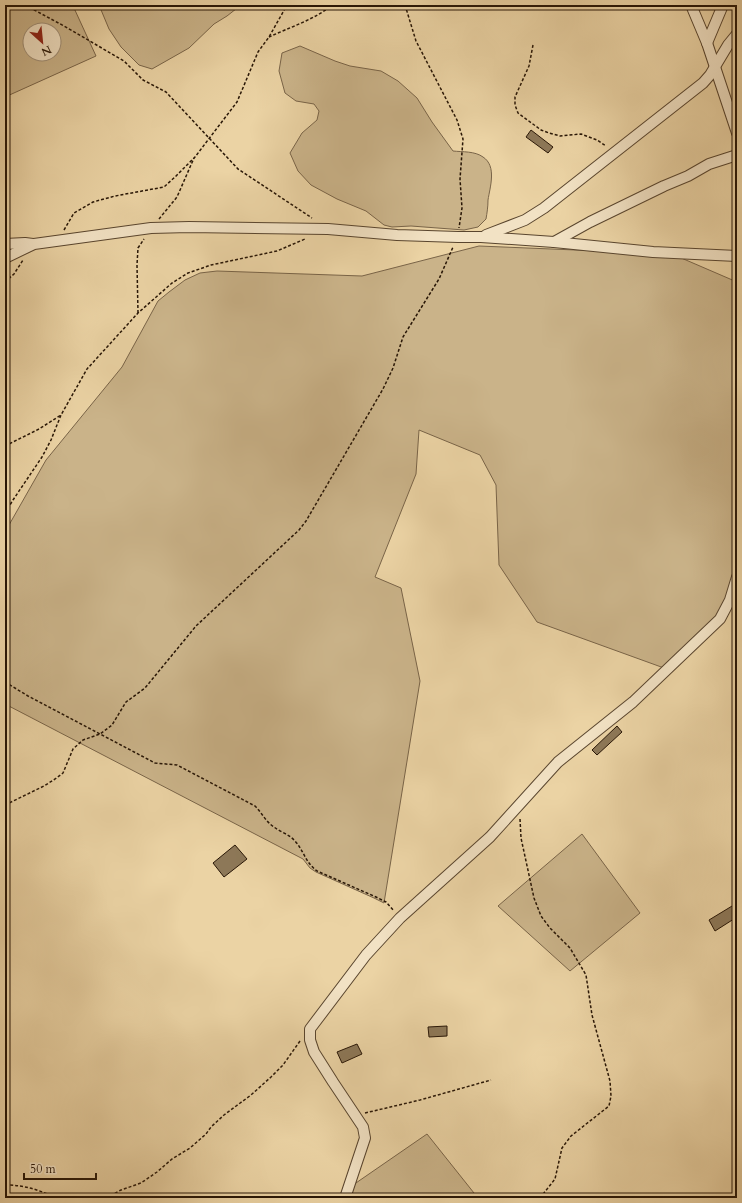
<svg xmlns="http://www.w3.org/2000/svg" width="742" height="1203" font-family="Cardo,serif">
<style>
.green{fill:#cab389;stroke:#796448;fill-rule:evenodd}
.building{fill:#8d7858;stroke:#281606}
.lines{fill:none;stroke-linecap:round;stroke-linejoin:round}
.minor-casing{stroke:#59452e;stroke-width:12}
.path{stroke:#281606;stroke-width:1.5;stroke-dasharray:3 2;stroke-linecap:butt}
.minor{stroke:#f2e2c4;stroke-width:10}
</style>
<rect width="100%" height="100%" fill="#ebd3a4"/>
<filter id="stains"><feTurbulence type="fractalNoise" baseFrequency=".005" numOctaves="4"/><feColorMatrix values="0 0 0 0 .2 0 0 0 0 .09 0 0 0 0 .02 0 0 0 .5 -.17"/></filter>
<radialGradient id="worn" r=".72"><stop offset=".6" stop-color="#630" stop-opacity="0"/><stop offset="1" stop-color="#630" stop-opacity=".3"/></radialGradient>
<g class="green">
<path d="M5,5H81L74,8L96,56L5,97ZM30,30H54V54H30Z"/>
<polygon points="99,5 241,5 227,16 214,24 189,48 152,69 139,65 121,47 109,29"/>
<path d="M300,46L335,61L350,66L381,71L398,81L417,98L432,122L453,151C462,152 475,151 483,157C497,166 490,187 488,200C488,207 487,213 486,219L478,227L464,230L411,226L392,227L384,225L366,211L337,199L311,185L298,171L290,153L302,133L317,120L319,111L314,104L296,101L285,93L279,71L282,53Z"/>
<polygon points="479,246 672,254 737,282 737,576 719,618 664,668 537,622 499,565 496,485 480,455 419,430 416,474 375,577 401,588 420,681 384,903 374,898 316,872 310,868 303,859 5,704 5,532 46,460 122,367 158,301 169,292 185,280 200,273 217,271 362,276"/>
<polygon points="582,834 640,913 570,971 498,906"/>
<polygon points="427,1134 474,1193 468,1198 351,1198 353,1185"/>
</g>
<g class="building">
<polygon points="531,130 553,147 548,153 526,137"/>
<polygon points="617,726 622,732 597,755 592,750"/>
<polygon points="235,845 247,859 224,877 213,863"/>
<polygon points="737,903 737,917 715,931 709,920"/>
<polygon points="447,1026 447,1036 429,1037 428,1027"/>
<polygon points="357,1044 362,1054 342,1063 337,1052"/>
</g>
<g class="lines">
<g class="minor-casing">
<g id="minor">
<polyline points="691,5 707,43 737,133"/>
<polyline points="707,43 723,5"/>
<polyline points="486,235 525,220 544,208 703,83 710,75 728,45 737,34"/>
<polyline points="554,242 590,222 664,186 688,176 709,164 737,155"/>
<polyline points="5,244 25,243 33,244"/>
<polyline points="5,258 34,244 151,228 189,227 328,229 397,235 458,237 481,237 554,242 653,252 737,256"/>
<polyline points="345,1198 365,1138 363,1127 333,1082 314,1052 310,1040 310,1029 366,955 400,918 490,837 558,762 633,702 720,619 730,600 737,577"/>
</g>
</g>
<g class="path">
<polyline points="25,5 64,26 124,61 143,80 166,92 238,169 312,218"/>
<polyline points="405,5 416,41 457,120 463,139 460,179 462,208 459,228"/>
<polyline points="283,10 284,5"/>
<path d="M269,37C288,28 316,19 332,5"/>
<polyline points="533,45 529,66 515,97 515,105 518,113 541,130 549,133 560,136 581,134 597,140 606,146"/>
<polyline points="159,219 177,197 194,158"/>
<polyline points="64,230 74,213 93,202 115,196 164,187 175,177 195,157 237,102 258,52 269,37 287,5"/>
<polyline points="5,282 14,274 23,260"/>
<polyline points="138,313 137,265 138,248 144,239"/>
<polyline points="5,446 39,429 61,415"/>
<polyline points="5,513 13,500 42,457 51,440 61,415 87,369 138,313 172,283 188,273 211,265 277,251 305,239"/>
<path d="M5,682L28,696L155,763L177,765L255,806C262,813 266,822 274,827C280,832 289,834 295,841C304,851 305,862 317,871L376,897L386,902L394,911"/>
<polyline points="5,805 44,786 55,779 63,773 73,749 83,740 100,734 112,725 126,702 145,688 196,626 299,530 306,521 383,389 393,368 403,337 439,279 453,247"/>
<polyline points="520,819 521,838 534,898 541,916 550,928 570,948 586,975 592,1015 610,1081 611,1096 609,1106 571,1136 562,1148 555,1179 540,1198"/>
<polyline points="365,1113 420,1100 491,1080"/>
<path d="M5,1185C25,1185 39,1190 57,1198"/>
<polyline points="106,1198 121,1190 141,1183 157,1172 172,1159 190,1148 206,1134 211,1127 224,1115 251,1095 271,1077 283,1065 300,1041"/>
</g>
<use href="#minor" class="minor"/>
</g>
<rect width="742" height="1203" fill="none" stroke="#ebd3a4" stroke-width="20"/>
<rect x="6" y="6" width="730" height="1191" fill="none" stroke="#281606" stroke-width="2"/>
<rect x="10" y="10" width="722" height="1183" fill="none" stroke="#281606"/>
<g transform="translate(42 42) rotate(153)"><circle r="19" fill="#f2e2c4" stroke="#a19078"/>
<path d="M0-3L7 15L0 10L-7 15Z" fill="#8f2418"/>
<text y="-6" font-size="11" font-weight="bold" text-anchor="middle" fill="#281606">N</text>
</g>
<path d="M24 1173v6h72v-6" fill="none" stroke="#281606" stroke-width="2"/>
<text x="30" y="1173" font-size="12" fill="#281606" stroke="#f2e2c4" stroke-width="3" paint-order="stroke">50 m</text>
<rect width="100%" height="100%" filter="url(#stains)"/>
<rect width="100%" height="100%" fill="url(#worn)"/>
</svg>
